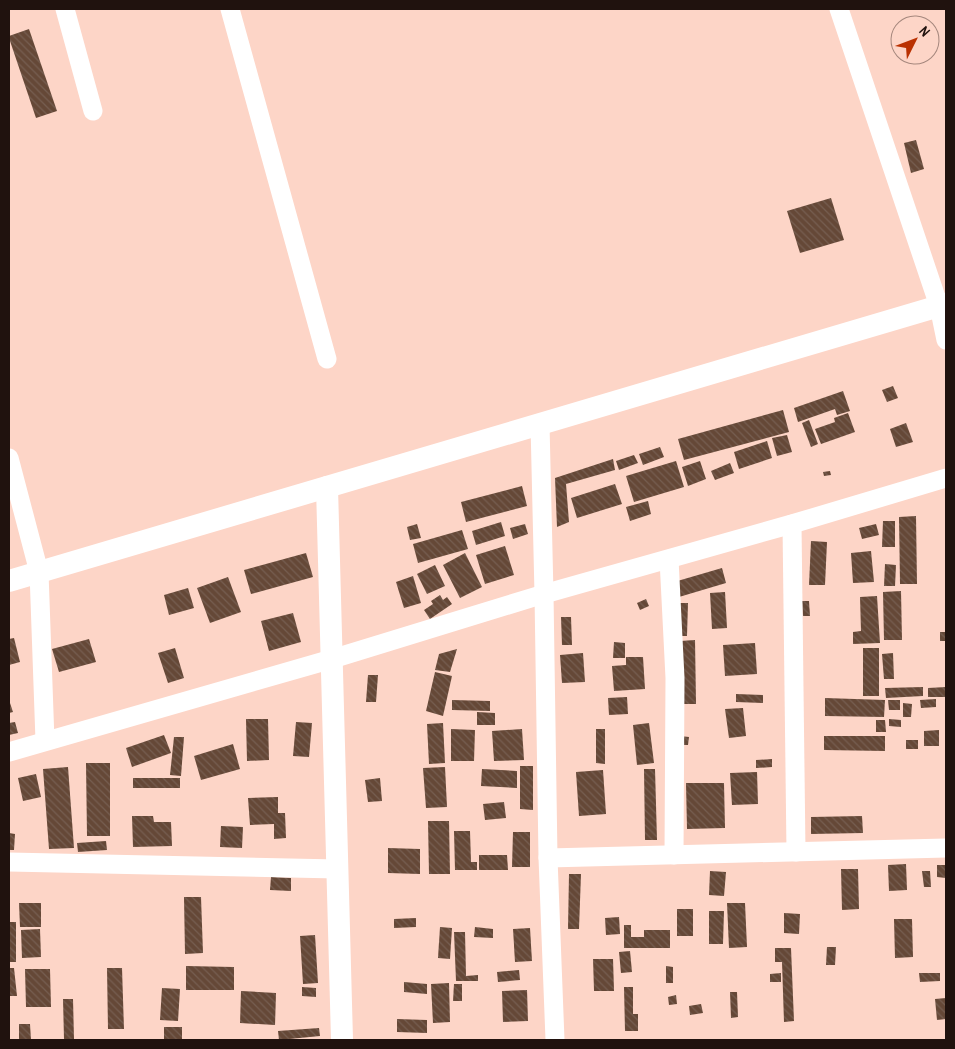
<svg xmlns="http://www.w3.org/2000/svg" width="955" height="1049" font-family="'Archivo Narrow',sans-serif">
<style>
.building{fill:url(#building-back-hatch)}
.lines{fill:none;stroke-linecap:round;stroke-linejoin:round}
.minor{stroke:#fff;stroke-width:19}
.tertiary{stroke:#fff;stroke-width:22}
</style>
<defs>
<pattern id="building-back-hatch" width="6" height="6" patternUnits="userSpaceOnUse" patternTransform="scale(1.25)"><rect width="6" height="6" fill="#654837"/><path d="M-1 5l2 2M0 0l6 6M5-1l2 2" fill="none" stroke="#765e51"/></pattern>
</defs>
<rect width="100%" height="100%" fill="#fdd5c7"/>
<g class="building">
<polygon points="29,29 57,111 36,118 9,38 9,36"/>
<polygon points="916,140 924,169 911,173 904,143"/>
<polygon points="831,198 844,240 800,253 787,211"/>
<polygon points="893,386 898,398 887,402 882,390"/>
<polygon points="843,391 850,411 837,415 835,409 798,422 794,408"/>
<polygon points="783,410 789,432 684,460 678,439"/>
<polygon points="848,413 855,432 821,444 815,429 835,422 834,418"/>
<polygon points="809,420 818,444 811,447 802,423"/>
<polygon points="906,423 913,442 896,447 890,429"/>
<polygon points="787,435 792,452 777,456 772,438"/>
<polygon points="767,441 772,458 739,469 734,452"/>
<polygon points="660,447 664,457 643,465 639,454"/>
<polygon points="634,455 638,463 619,470 616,461"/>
<polygon points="613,459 615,470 566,484 569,522 557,527 555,478"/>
<polygon points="676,461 684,487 634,502 626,476"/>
<polygon points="700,461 706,479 688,486 682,467"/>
<polygon points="730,463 734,473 715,480 711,471"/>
<polygon points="830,471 831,475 824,476 823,472"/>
<polygon points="615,484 622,504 577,518 571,498"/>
<polygon points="522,486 527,506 466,522 461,502"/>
<polygon points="648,501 651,514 630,521 626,507"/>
<polygon points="916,516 917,584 900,584 899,517"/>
<polygon points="883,521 895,521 895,547 882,547"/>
<polygon points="501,522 505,536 476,545 472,531"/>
<polygon points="417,524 421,538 410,540 407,527"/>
<polygon points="525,524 528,534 513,539 510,528"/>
<polygon points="876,524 879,535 862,539 859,528"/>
<polygon points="462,530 468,549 418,563 413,544"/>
<polygon points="811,541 827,542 825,585 809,585"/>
<polygon points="505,546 514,575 485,584 476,555"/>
<polygon points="871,551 874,582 853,583 851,553"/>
<polygon points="306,553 313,577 251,594 244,570"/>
<polygon points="465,553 482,587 460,598 443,565"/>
<polygon points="885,564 896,565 895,586 884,586"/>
<polygon points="435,565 445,586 427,594 417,574"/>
<polygon points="722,568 726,583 679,597 674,582"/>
<polygon points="413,576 421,603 404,608 396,582"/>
<polygon points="228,577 241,612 210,623 197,588"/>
<polygon points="188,588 194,608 169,615 164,595"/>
<polygon points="901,591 902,640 884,640 883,592"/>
<polygon points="725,592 727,628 712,629 710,593"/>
<polygon points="440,595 443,600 447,597 452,604 430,619 424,610 433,604 431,601"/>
<polygon points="877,596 880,643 853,644 853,632 861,631 860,597"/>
<polygon points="646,599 649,606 640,610 637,603"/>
<polygon points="802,601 809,601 810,616 803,616"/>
<polygon points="678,603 688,603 687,636 678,636"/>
<polygon points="293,613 301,642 269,651 261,621"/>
<polygon points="561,617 571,617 572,645 562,645"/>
<rect x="940" y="632" width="6" height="9"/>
<polygon points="14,638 20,662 9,665 9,639"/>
<polygon points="89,639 96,662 59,672 52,649"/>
<polygon points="695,640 696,704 681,704 680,641"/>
<polygon points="614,642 625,643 625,658 613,658"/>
<polygon points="755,643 757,674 725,676 723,645"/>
<polygon points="175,648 184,678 168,683 158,653"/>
<rect x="863" y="648" width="16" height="48"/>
<polygon points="457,649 450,672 435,670 439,654"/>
<polygon points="583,653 585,682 562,683 560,655"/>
<polygon points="893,653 894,679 884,679 882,654"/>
<polygon points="626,657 643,657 645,689 614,691 612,666 626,665"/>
<polygon points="435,672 452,676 443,716 426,711"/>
<polygon points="368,675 378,675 376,702 366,702"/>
<polygon points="923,687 923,696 886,698 885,688"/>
<polygon points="946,687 946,697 928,697 928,688"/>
<polygon points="736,694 763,695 763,703 736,702"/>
<polygon points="627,697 628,714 609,715 608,698"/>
<polygon points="825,698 885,700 884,717 825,716"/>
<polygon points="936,699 936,707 921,708 920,700"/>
<polygon points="9,700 13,712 9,713"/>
<polygon points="452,700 490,701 490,711 452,710"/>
<polygon points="888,700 900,700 900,710 889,710"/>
<polygon points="903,703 912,704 911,717 903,717"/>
<polygon points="743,708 746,736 729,738 725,709"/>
<polygon points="477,712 495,713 495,725 477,725"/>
<polygon points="246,719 268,719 269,760 247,761"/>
<polygon points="889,719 901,720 901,727 889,726"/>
<polygon points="876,720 885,720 886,732 876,732"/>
<polygon points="15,722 18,733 9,735 9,723"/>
<polygon points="296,722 312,723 309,757 293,756"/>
<polygon points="443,723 445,763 429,764 427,724"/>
<polygon points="649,723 654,763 637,765 633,725"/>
<polygon points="451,729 475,730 474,761 451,761"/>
<polygon points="522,729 524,760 494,761 492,731"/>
<polygon points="596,729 605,729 605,764 596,763"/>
<polygon points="939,730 939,746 924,746 924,731"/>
<polygon points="164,735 171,753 132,767 126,748"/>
<polygon points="680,736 689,737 688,745 680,745"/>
<polygon points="824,736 885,736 885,751 824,750"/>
<polygon points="174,737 184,737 181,776 170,775"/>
<rect x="906" y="740" width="12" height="9"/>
<polygon points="233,744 240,769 201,780 194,756"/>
<polygon points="772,759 772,767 756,768 756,760"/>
<polygon points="86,763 110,763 110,836 87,836"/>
<polygon points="520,766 533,766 533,810 520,809"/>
<polygon points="68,767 74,848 49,849 43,769"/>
<polygon points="445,767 447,807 426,808 423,768"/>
<polygon points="482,769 517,771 517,788 481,786"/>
<polygon points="644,769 655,769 657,840 645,840"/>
<polygon points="603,770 606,814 579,816 576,772"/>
<polygon points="757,772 758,804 732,805 730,773"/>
<polygon points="36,774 41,797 23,801 18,778"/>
<rect x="133" y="778" width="47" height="10"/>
<polygon points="380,778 382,801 368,802 365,780"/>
<polygon points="686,783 724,783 725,828 687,829"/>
<polygon points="278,797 278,813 285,813 286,838 274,839 274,824 250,825 248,798"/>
<polygon points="504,802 506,818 485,820 483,804"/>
<polygon points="132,816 153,816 154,822 171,822 172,846 133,847"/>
<polygon points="862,816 863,833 811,834 811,817"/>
<polygon points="428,821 449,821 450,874 429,874"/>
<polygon points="221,826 243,827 242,848 220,847"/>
<polygon points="454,831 470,831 471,862 477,862 477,870 455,870"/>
<polygon points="513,832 530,832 530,867 512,867"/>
<polygon points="9,833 15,834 14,850 9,850"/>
<polygon points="106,841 107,850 78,852 77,843"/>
<polygon points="388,848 420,849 420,874 388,873"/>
<polygon points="479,855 507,855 508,870 479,870"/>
<polygon points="906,864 907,890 889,891 888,865"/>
<polygon points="937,865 946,865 946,878 937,877"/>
<polygon points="841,869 858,869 859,909 842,910"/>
<polygon points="710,871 726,872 724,896 709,895"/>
<polygon points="922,871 930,871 931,887 924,887"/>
<polygon points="569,874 581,874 579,929 568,929"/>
<polygon points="271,877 291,878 291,891 270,890"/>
<polygon points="184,897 201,897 203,953 185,954"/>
<polygon points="19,903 41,903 41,927 20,927"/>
<polygon points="727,903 745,903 747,947 729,948"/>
<rect x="677" y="909" width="16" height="27"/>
<polygon points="709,911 724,911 723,944 709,944"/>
<polygon points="784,913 800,914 799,934 784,933"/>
<polygon points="619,917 620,934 606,935 605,918"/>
<polygon points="416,918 416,927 394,928 394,919"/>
<polygon points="894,919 912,919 913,957 895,958"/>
<rect x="9" y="922" width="7" height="40"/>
<polygon points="624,925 631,925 631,937 644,937 644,930 670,930 670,948 624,948"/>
<polygon points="440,927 452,928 450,959 438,958"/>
<polygon points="475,927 493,929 493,938 474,937"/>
<polygon points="530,928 532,961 515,962 513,929"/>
<polygon points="40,929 41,957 22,958 21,930"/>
<polygon points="454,932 465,932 466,976 478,975 478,981 456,981"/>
<polygon points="315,935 318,983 303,984 300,936"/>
<polygon points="827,947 836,947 835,965 826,965"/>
<polygon points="775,948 791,948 794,1021 784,1022 782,962 775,962"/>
<polygon points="630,951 632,972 621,973 619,952"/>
<polygon points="593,959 613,959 614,991 594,991"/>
<polygon points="186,966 234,967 234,990 186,990"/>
<polygon points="666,966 673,967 673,983 666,983"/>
<polygon points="9,968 14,968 17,996 9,996"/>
<polygon points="107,968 122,968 124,1029 108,1029"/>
<polygon points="25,969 50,969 51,1007 26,1007"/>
<polygon points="519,970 520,980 498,982 497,972"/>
<polygon points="781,973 781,982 770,982 770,974"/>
<polygon points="919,973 940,973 940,981 920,982"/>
<polygon points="404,982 427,984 427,994 404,992"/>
<polygon points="449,983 450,1022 433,1023 431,984"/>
<polygon points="454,984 462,984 462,1001 453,1001"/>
<polygon points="302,987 316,988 316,997 302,996"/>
<polygon points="624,987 633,987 633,1014 638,1014 638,1031 625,1031"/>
<polygon points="162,988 180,989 178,1021 160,1020"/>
<polygon points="527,990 528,1021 503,1022 502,991"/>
<polygon points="241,991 276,993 275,1025 240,1023"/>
<polygon points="730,992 737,992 738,1017 731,1018"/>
<polygon points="676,995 677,1004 669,1005 668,997"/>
<polygon points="946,998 946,1019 937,1020 935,999"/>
<polygon points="63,999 73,999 74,1039 64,1039"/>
<polygon points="701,1004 703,1013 690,1015 689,1006"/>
<polygon points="397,1019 427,1020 427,1033 397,1032"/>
<polygon points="19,1024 30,1024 31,1040 19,1040"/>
<rect x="164" y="1027" width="18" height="13"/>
<polygon points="319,1028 320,1036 279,1040 278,1031"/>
</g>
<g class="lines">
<g class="minor">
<polyline points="65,9 93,111"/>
<polyline points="230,9 327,359"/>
<polyline points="839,9 939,306 946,340"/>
<polyline points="540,424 544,594 548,858 555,1040"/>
<polyline points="9,458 39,572 45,741"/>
<polyline points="792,524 796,852"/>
<polyline points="669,559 675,678 674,855"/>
<polyline points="9,752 332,659 544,594 792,524 946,478"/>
<polyline points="548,858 946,848"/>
<polyline points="9,862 338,869"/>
</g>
<g class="tertiary">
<polyline points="327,487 342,1040"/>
<polyline points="9,581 946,304"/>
</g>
</g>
<rect width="955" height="1049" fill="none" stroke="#20120e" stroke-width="20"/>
<g transform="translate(915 40) rotate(48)"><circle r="24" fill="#fdd5c7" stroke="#a5877d"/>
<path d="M0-4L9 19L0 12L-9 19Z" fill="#ba3101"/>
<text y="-8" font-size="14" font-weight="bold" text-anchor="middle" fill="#20120e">N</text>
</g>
</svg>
